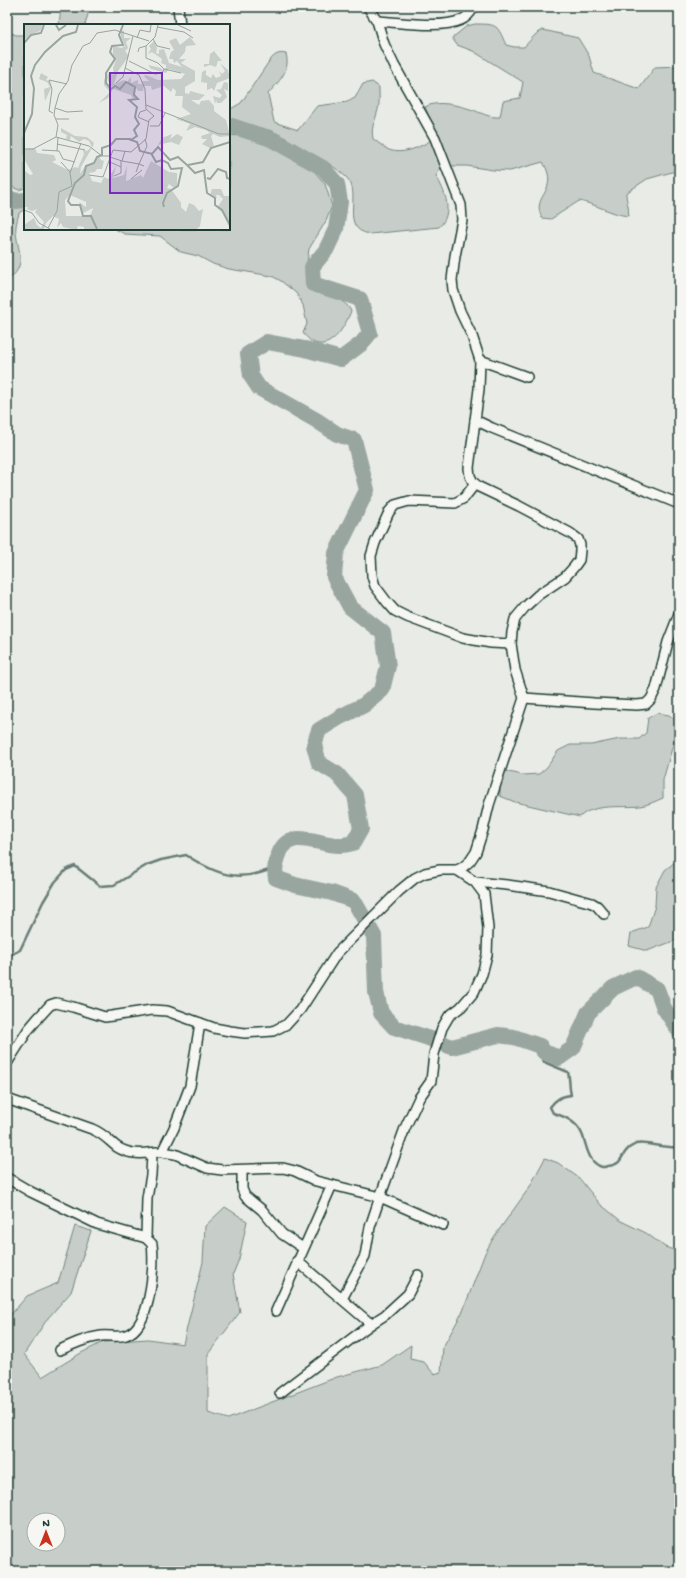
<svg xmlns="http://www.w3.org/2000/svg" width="686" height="1578" font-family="'Gochi Hand',sans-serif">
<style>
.green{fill:#c7cec9;stroke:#73867e;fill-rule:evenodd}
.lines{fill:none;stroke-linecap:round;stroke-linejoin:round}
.stream{stroke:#687c75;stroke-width:2.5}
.river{stroke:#99a6a0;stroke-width:16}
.street-casing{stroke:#1f3d34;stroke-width:12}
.street{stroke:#f6f6f2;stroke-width:9}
.inset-river{fill:none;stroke:#99a6a0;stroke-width:2}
.inset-road{fill:none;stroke:#98a59f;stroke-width:1}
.view{fill:#7b2cbf;fill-opacity:0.15;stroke:#7b2cbf;stroke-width:2}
.inset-edge{fill:none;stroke:#1f3d34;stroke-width:2}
</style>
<rect width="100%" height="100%" fill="#e9ebe7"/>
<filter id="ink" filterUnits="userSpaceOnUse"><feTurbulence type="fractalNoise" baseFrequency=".025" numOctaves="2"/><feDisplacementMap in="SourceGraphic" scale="8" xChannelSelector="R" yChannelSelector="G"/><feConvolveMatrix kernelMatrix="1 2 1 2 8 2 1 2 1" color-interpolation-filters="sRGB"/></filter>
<g filter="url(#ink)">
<g class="green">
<polygon points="61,7 90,7 85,25 59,25"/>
<path d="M475,24C498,24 497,25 506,45L514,47H524L536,34L543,30L578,38L589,56L594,73L639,89L655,67L679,66V170L647,179L626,193C626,202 630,208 628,216C611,214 596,204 579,201L551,219L542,218C530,195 561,192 543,162L510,171L493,170L467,166H442L436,176C445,191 454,213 439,227L370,234C338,229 363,194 347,178C334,165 317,157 301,147C292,142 282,135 272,131C261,127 247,127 237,122C234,121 232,118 229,117V110L241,103L270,60C275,55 278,52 286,54C291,71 278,82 268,94L274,122L298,130L317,106L347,102L355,98L363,84L372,82L379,87C379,95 380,105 377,113C374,125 371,126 373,139C378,142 384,148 389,150C406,156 426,144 439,135L432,124L425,107C437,100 457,105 470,109C480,112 489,118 500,117L503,101L520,98L523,82L473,51L457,45L452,38L467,26Z"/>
<polygon points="7,31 16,35 25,35 25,188 19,190 7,185"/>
<path d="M229,135L250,137L287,152L303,160L315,172L325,184L332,206L326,221L309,249L306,269V277L313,292C327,296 344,297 351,311C343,332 324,360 303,333L307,324L303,305L296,293L281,281L272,276L229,269L213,264L198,256L181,252L160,236L125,234L115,229H229Z"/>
<path d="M7,203H25V209L19,213C18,218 15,226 16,232C18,253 28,265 7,281Z"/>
<path d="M657,713L669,715L677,721L676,734L663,780V798C656,801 648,805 640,806C623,808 593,803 580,817L515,802L500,796V779L504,771L523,775L539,774L547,767L558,751L570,745H591L620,739H639L646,733L648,718Z"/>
<polygon points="679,859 679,939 647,951 629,946 631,933 648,927 655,906 656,887 665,870"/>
<path d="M545,1158L558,1163L579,1178L600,1204L621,1221L646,1233L665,1247L679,1252V1571H7V1319L27,1296L58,1283L75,1226L91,1231L71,1292L48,1318L24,1354L42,1377L81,1353L103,1342L148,1339L183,1344L203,1262L205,1226L225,1207L247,1221L239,1259L233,1274L240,1312L208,1354V1413L228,1419L337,1377L382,1365L411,1345L410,1359L424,1362L434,1374L441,1372L443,1347L463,1311L485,1253L494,1237L529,1188ZM34,1520H58V1544H34Z"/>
</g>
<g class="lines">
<g class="stream">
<path d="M7,957L20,950L43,902L55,882L66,870L75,866L100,886L114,885L147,865L161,860L186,855C217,875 238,883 274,868"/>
<path d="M540,1046L541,1055L544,1062L568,1072C570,1080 569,1087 571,1095C561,1096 556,1099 550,1107L553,1113C564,1116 577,1122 582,1134C587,1145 587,1162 602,1167C603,1167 607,1167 608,1166C623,1165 620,1156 628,1149C630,1147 634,1145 636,1144C644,1141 667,1149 679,1147"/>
</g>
<g class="river">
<path d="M229,125L271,139L323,168L337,184L340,202L336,229L326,250L312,267L313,284L360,299L370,333L361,344L341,359L305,349L267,342L248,354L251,376L259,388L316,420L337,434L354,440L367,490L336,553L334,577L350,607L383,633L388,666L382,690L364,705L340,717L319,730L314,745L319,763L337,774L355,795L361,829L353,843C349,844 345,845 341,845C321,847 290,825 279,854C276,864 274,867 276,878L295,885L332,893L354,901L374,936L376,992L381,1013L394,1027L428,1038L452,1047L498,1035L514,1037L540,1046L544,1052L559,1058L573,1048L588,1013L613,988L636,977L657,989L664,1008L679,1031"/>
<polyline points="7,197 16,201 25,200"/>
</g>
<g class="street-casing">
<g id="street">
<polyline points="178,7 180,25"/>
<path d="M377,21C400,22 441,29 461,20C467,18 471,12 474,7"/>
<polyline points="480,360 527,377"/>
<polyline points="475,420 492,428 679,504"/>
<polyline points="475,484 464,498 455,503 409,501 395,505 389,512 375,543 371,556 372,576 375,586 387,602 395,611 407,617 463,638 491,643 511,644"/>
<polyline points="524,698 594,703 637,705 646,704 651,699 656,689 668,642 679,614"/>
<polyline points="475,882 507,885 549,891 592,903 597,906 604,914"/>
<polyline points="200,1023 190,1086 174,1128 162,1152 175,1154 207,1168 222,1170 283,1168 295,1171 316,1181 380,1197 405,1128 419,1098 431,1081 434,1054 442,1028 449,1016 461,1007 474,992 482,974 487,955 488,928 484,894 475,882 457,870"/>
<polyline points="7,1063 28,1030 39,1017 50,1005 56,1003 73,1007 105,1017 152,1010 167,1011 214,1028 230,1031 245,1033 273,1031 287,1024 300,1010 337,953 399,891 415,878 425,873 440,870 457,870 463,867 470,861 476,852 483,830 489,805 524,698 515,670 511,644 512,632 515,619 525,607 538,595 565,577 574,567 579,560 580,551 580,545 578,539 570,533 519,506 479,487 473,482 470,476 469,468 479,389 480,360 472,336 460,311 453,290 452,280 455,256 462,220 461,205 435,138 394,65 384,44 377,21 368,7"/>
<path d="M7,1099L92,1129C104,1134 108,1140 117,1147C129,1155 143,1154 157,1152"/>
<polyline points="242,1170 242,1189 245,1196 262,1210 282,1234 303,1248"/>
<polyline points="7,1178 31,1192 97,1224 146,1238"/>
<polyline points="297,1261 371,1324"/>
<polyline points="342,1299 365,1256 370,1227 380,1197 443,1225"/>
<polyline points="276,1311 332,1185"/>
<path d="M60,1350C73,1344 86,1338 101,1336C109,1335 118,1338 126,1335C151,1327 155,1266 152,1244L146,1238L147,1198L151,1175L152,1153"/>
<polyline points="280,1393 371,1324 385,1315 408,1294 418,1275"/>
</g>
</g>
<use href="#street" class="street"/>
</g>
</g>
<g transform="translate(24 24)">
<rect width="206" height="206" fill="#e9ebe7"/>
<path d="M0,1H19L16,7L8,10L0,16ZM97,6L100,7V14H107L102,18L104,24L101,27L105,32L94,47L90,60L100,56L103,58L107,53V59L114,56V60H118V57H125L120,52L122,51L134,56L157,55L161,50L145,45L142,49L127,45L124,41L137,44L139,47L142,44V41L137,39L138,35L128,28L124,30L127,25L125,22L130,17L133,24L132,29L135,30V26L140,25L145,39L158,43L153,37L150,39L149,35H145L147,28L150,26L145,17L152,14L156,21L166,13L172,21L162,22L161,28L155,35H162L157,39L171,47V57L161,63V69L165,70L166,67L181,71L175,76H167L175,81L177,77L185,76L190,82V87L202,96L206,112L196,113L189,110L187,112L190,122L186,124L178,120L183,115H178L177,112L186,109L182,106L171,103L162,107L166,100L152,95L167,90L158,83L159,72H151L152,67L149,64L147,68L140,62L128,66L127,62H120L119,67H114L111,62L101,58L96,64L91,61L86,63L83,53L84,49L90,51L89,44L92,36L89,30V22L97,24L101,22L97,13ZM190,27L198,37H194L192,43L186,41L180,43V40H185L186,30ZM196,39L204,46L206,54L193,59L190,67L188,64L183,66V59L177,58L178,48L182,46V51L187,54L189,50L192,54L197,52L195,47L198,50L201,47ZM17,49L24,53L22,56L25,57L27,64L21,77L20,65L26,63L23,58L15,55ZM80,54L86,65L91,63L96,66L101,59L109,61L112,74L109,75L107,71L89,65L84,74L75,79L86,68L80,61ZM200,58L204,59V67L200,65L203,73L197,79H193L192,76L191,80L189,72L196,74L198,71L192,66L197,65ZM37,104L51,112L63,113L70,119L69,122L57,143L56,150L62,141L70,139L74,131L77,136L80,137L78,145H73L71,148L65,149L68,157L77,159L80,153L84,155L92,142L89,154L100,151L103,141L102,157L117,151L119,154L127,137L145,148L153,149V162L150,164L145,160L143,164L147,165L157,179V183L162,188L165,179L170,181L175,187L179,185L176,202L173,205H60V203L54,202L53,205H48L39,203L37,199L33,204L35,195L29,192L22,199L20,205H0V201L10,194L13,201L17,204L20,198L11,188L13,185L8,187L3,185L4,183H0V146L6,151L9,150L0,135V125L11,124L13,129L30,131L32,136L28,138L44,146L51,143L54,144L60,130L59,126L63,127L68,123L65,117L60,115L55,118L47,112L46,116L42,115L43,111L37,108ZM46,171L62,178V183L55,178L59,189L69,184L67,190L63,192H42L41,176ZM148,110L146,115L153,110L159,113L155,121L147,118L134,121L138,114ZM188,165H197L200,172H206V205L198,188L193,184L199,175L195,171H192L193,174L186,171Z" fill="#c7cec9" fill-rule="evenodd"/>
<path class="inset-river" d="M32,1L35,6L42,1M99,1L95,11L99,21L88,22L86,28L91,35L82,49V59L87,65L91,62L96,65L102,58L111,63L110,71L114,75L105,76L113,83L111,93L115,100L110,106L113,112L107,116L113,118L116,127L128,130L134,123L146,136L154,133L163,141M0,19L7,11L17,9L20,1M0,109L8,90L10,64L7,52L11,41L21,28L39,12L52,8L54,1M127,129L132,138L138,136L144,139L147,145L158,144L154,162L143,169L139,179L140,183M163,141L171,149L180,146L183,169L191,174V181L198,186L206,201M164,141L179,138L187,124L206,118M183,154L186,155L194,145L202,148L203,154L206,155M73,205L67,192H59L56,181H47L44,177L51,159L60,151L62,142L70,139L73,133L78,131V124L87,121L92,115H107"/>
<path class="inset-road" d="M154,1L167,7M133,3L160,8L169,14M113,14L116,6L126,8L127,1M129,15L133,22L146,25M122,22V34L134,39L140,45L157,49M114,28L115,24L122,22L131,13L134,1M105,37L131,50L138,49L140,45M92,59L99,53L109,12M122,81L195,110H206M31,84L30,91L34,101L32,113M122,86L116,88L114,93L125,98M59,87L43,88L31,84L35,70L44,57L48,41L59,22L66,19L73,9L91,6L125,17M29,89L25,87L28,65L25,56L43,60M32,95H45M126,102H135L141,89M33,120L61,126M0,125H9L32,113L65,122L78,132H85M18,126L35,127L39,135L51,138M33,127L34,113M101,127L98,137L115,140L123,122L121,115M86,133L98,137M37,138L46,148M86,138L97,143M112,148L115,140L120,142M65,151L79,153L89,126L107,128L122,115L125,96L130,92L122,85L121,65L115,51L101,44M90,152L97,149V137M107,155L118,146M0,186L8,189L15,199L26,205M24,204L33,187L35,168L48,162L46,149L57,119"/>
<path class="view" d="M86,49H138V169H86Z"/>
<rect width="206" height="206" class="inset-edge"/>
</g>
<rect width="686" height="1578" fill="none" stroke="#f6f6f2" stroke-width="24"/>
<rect x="12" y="12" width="662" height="1554" fill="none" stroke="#1f3d34" stroke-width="1.5" filter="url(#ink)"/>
<g transform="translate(46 1532)"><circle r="19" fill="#f6f6f2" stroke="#a0aca6"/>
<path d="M0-3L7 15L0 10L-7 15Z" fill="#c8321e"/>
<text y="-6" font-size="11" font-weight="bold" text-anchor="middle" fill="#1f3d34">N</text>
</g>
</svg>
